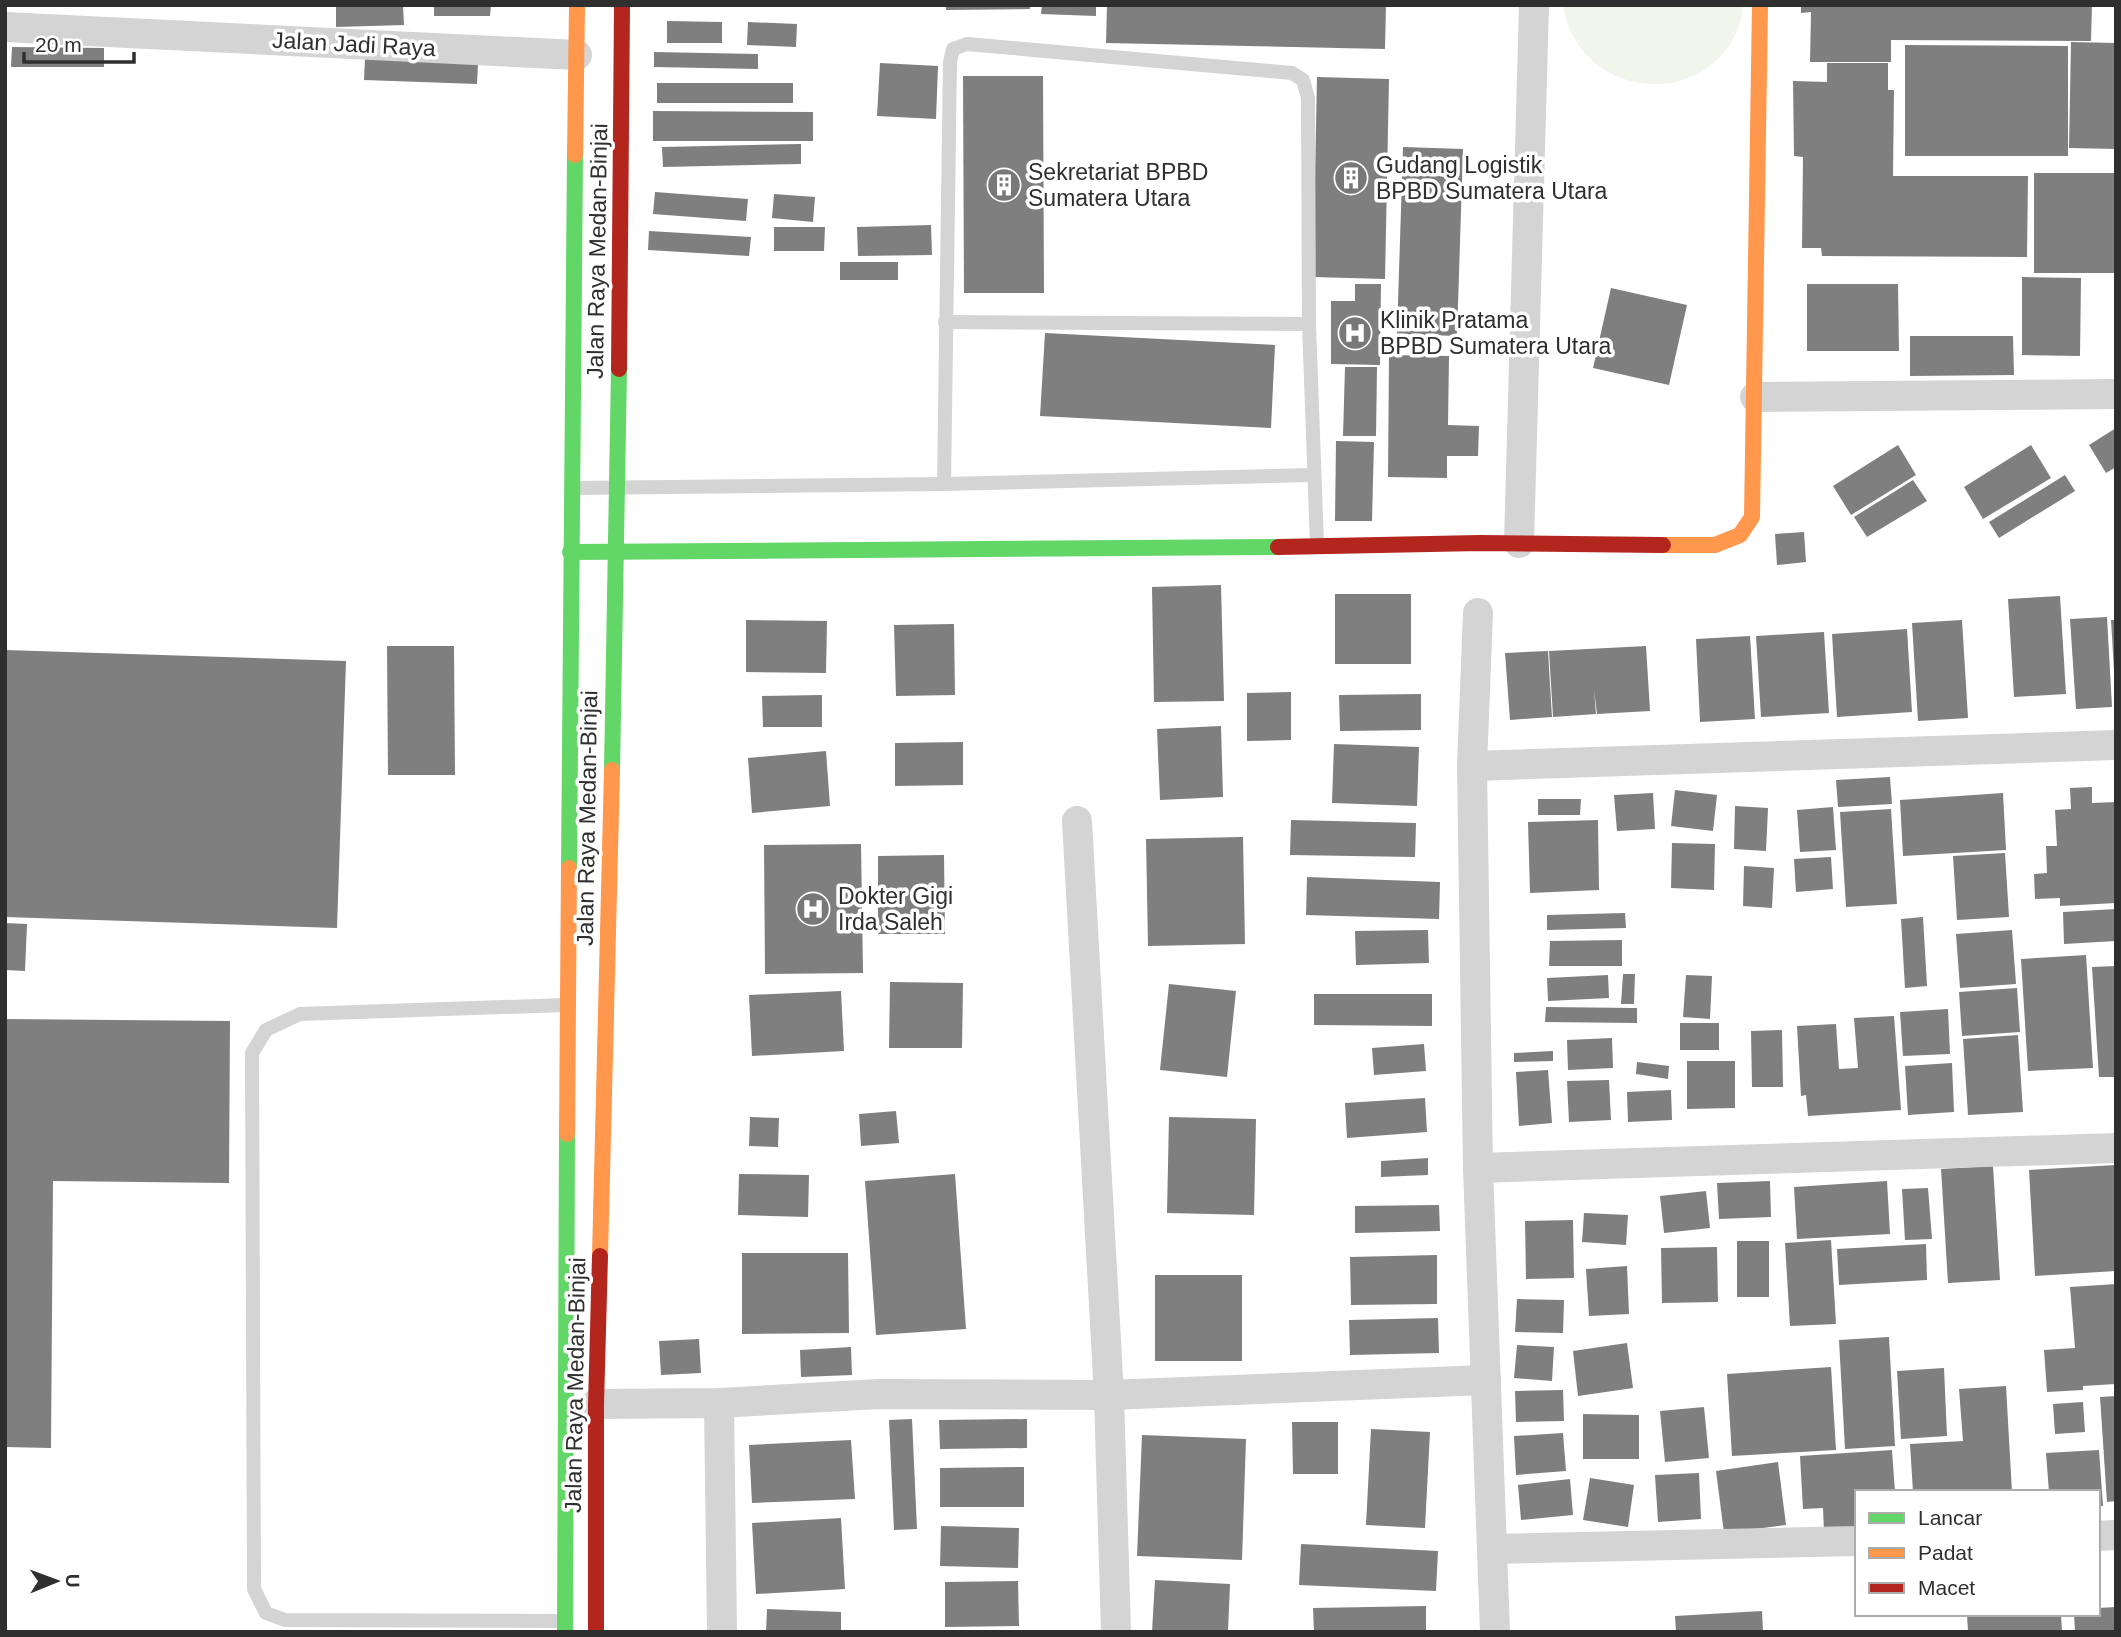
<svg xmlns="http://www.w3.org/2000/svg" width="2121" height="1637" font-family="Helvetica,sans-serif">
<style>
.green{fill:#f1f5ec}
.building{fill:#7f7f7f}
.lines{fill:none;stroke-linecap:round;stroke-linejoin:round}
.lane{stroke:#d4d4d4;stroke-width:14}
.street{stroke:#d4d4d4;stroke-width:30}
.fast{stroke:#63d668;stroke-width:16}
.slow{stroke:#ff974d;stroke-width:16}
.jam{stroke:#b3261e;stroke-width:16}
.labels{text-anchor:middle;stroke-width:7;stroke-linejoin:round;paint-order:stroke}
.street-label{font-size:23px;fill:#2f2f2f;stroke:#fff}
.poi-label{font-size:23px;fill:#2f2f2f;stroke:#fff;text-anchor:start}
</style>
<rect width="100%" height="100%" fill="#fff"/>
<path class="green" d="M1563,5H1743C1742,12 1742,20 1739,26C1705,115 1576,97 1563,5Z"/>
<g class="building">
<polygon points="336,5 403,5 404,25 336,27"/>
<polygon points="434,5 491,5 490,16 434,16"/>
<polygon points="946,5 1030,5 1030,9 946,10"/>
<polygon points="1042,5 1096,5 1096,16 1041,14"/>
<polygon points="1107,5 1386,5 1385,49 1106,43"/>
<polygon points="1801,5 2092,5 2091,41 1891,40 1891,62 1810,62 1811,12 1801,13"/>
<polygon points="667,21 722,22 722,43 667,43"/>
<polygon points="748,22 797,24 796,47 747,45"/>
<polygon points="2071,42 2116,43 2116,149 2069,148"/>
<polygon points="1905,45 2068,46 2068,156 1905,156"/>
<polygon points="12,47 104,48 104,67 11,67"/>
<polygon points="654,52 758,54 758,69 654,67"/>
<polygon points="365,59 478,63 477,84 364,80"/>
<polygon points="880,63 938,66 936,119 877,116"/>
<polygon points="1827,63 1888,63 1888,90 1894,90 1893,176 2028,176 2027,257 1822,256 1821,248 1802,248 1803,157 1794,156 1793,81 1827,82"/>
<polygon points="963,76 1043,76 1044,293 964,293"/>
<polygon points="1317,77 1389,79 1385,279 1313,277"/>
<rect x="657" y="83" width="136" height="20"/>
<polygon points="653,111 813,112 813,141 653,141"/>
<polygon points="801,144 801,164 663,167 662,147"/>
<polygon points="1403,147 1463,149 1457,336 1397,334"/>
<rect x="2034" y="173" width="82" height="100"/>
<polygon points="655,192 748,199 746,221 653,214"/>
<polygon points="774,194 815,197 813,222 772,218"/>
<polygon points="931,225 932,255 858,256 857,227"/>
<polygon points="774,227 825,227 824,251 774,251"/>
<polygon points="649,231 751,237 749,256 648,250"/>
<rect x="840" y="262" width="58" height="18"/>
<polygon points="2022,277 2081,278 2080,356 2022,355"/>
<polygon points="1355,284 1381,284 1380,365 1331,364 1331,301 1355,301"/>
<polygon points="1807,284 1898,284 1899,351 1807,351"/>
<polygon points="1611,288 1687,305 1669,385 1593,368"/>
<polygon points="1045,333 1275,345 1271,428 1040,416"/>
<polygon points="1910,336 2013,336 2014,375 1910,376"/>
<polygon points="1389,355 1449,356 1448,425 1479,426 1478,456 1447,456 1447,478 1388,477"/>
<polygon points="1345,367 1377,367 1376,436 1343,436"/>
<polygon points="2116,428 2116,467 2106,473 2089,445"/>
<polygon points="1336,441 1374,442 1372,521 1335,521"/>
<polygon points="1898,445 1916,475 1851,515 1833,486"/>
<polygon points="2031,445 2051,478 1983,519 1964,487"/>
<polygon points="2065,475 2075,491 1999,538 1989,522"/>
<polygon points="1913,480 1927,501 1867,537 1854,517"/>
<polygon points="1804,532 1806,562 1777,565 1775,534"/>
<polygon points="1221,585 1224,701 1154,702 1152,587"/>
<rect x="1335" y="594" width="76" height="70"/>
<polygon points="2060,596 2066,694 2014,697 2008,599"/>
<polygon points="2107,617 2112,707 2076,709 2070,619"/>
<polygon points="746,620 827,621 826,673 746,672"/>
<polygon points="1962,620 1968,718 1918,721 1912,623"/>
<polygon points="2111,620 2116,620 2116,671 2114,671"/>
<polygon points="954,624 955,695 896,696 894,625"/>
<polygon points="1907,629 1912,712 1837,717 1832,634"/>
<polygon points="1824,632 1829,713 1761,717 1756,636"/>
<polygon points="1750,636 1755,719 1700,722 1696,639"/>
<polygon points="387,646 454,646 455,775 388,775"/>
<polygon points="1646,646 1650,711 1597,714 1594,690 1596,714 1553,717 1549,651"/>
<polygon points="5,650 346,661 337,928 5,917"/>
<polygon points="1548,651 1552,717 1510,720 1505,653"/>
<polygon points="1291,692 1291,740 1247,741 1247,693"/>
<polygon points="1421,694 1421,730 1340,731 1339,695"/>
<polygon points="822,695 822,727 763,727 762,696"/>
<polygon points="1221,726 1223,797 1160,800 1157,729"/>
<polygon points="963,742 963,785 895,786 895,743"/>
<polygon points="1334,744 1419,747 1417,806 1332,803"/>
<polygon points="826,751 830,806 752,813 748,758"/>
<polygon points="1890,777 1892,804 1838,807 1836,780"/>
<polygon points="2092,787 2092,803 2116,802 2116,903 2060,906 2060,898 2035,899 2034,874 2047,873 2046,846 2057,846 2055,810 2071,809 2070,788"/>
<polygon points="1675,790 1717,795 1713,831 1671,826"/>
<polygon points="1653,793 1655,829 1617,831 1614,795"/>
<polygon points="2003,793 2006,850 1903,856 1900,800"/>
<polygon points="1538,799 1581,799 1580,815 1538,815"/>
<polygon points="1735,806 1768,808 1766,851 1734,849"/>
<polygon points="1833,807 1836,850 1800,852 1797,810"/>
<polygon points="1891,809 1897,904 1846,907 1840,812"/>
<polygon points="1291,820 1416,823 1415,857 1290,855"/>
<polygon points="1598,820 1599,890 1530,893 1528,822"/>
<polygon points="1243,837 1245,944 1148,946 1146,839"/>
<polygon points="1672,843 1715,844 1714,890 1671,888"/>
<polygon points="861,844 863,973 765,974 764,845"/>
<polygon points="2005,853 2009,917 1957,920 1953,856"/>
<polygon points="944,855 945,934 878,934 878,856"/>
<polygon points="1831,857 1833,889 1796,892 1794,859"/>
<polygon points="1744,866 1774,868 1772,908 1743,906"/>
<polygon points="1307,877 1440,882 1439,919 1306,915"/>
<polygon points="2116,909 2116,941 2064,944 2063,912"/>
<polygon points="1625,913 1626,928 1547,930 1547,915"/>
<polygon points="1923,917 1927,986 1905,988 1901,919"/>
<polygon points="5,923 27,924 25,971 5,970"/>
<polygon points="1428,930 1429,963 1356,965 1355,931"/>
<polygon points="2012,930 2016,984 1960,988 1956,934"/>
<polygon points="1622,940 1622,966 1549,966 1550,941"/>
<polygon points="2086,955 2093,1068 2028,1071 2021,959"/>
<polygon points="2116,966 2116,1077 2099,1077 2092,967"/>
<polygon points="1623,974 1635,974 1634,1004 1621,1004"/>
<polygon points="1608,975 1609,998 1548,1001 1547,978"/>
<polygon points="1686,975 1712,976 1710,1019 1683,1017"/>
<polygon points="890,982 963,983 962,1048 889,1048"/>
<polygon points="1169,984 1236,991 1227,1077 1160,1070"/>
<polygon points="2017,988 2020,1032 1962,1036 1959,992"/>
<polygon points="841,991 844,1051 752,1056 749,995"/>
<polygon points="1314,994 1432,994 1432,1026 1314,1025"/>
<polygon points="1546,1007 1637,1008 1637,1023 1545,1022"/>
<polygon points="1948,1009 1950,1054 1903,1056 1900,1012"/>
<polygon points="1894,1016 1901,1110 1808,1116 1806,1095 1801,1096 1797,1026 1836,1024 1839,1069 1858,1068 1854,1018"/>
<polygon points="5,1019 230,1021 229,1183 53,1181 51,1448 5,1447"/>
<rect x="1680" y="1023" width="39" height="27"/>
<polygon points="1782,1030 1783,1087 1752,1087 1751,1031"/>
<polygon points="2018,1035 2023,1112 1968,1115 1963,1039"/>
<polygon points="1612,1038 1613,1068 1568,1070 1567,1040"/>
<polygon points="1424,1044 1426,1071 1374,1075 1372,1048"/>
<polygon points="1553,1051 1553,1061 1514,1062 1514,1053"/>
<polygon points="1687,1061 1735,1061 1735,1108 1687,1109"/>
<polygon points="1637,1062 1669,1066 1668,1079 1636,1074"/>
<polygon points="1952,1063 1954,1112 1908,1115 1905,1066"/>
<polygon points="1548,1070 1552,1123 1519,1126 1516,1072"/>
<polygon points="1609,1080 1611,1120 1569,1122 1567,1081"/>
<polygon points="1671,1090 1672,1120 1628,1122 1627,1092"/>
<polygon points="1425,1098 1427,1132 1347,1138 1345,1103"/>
<polygon points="896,1111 899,1143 861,1146 859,1114"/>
<polygon points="750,1117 779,1118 778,1147 749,1146"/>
<polygon points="1169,1117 1256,1119 1254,1215 1167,1213"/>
<polygon points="1428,1158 1428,1175 1381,1177 1381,1161"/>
<polygon points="2116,1165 2116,1271 2035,1276 2029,1170"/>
<polygon points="1993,1166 2000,1280 1948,1283 1941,1169"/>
<polygon points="739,1174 809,1175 808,1217 738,1215"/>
<polygon points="955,1174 966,1329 876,1335 865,1181"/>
<polygon points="1770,1181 1771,1217 1719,1219 1717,1183"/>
<polygon points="1887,1181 1890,1234 1797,1239 1794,1187"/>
<polygon points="1928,1188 1932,1239 1905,1240 1902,1189"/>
<polygon points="1706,1191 1710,1228 1664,1233 1660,1196"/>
<polygon points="1439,1205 1440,1231 1355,1233 1355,1206"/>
<polygon points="1584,1213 1628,1215 1626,1245 1582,1242"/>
<polygon points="1573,1220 1574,1278 1526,1279 1525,1221"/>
<polygon points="1831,1240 1836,1324 1790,1326 1785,1243"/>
<rect x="1737" y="1241" width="32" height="56"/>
<polygon points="1926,1244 1927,1280 1839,1285 1837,1249"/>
<polygon points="1717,1247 1718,1302 1662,1303 1661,1248"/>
<polygon points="742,1253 848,1253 849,1333 742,1334"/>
<polygon points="1437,1255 1437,1304 1351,1305 1350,1257"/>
<polygon points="1627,1266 1629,1314 1589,1316 1586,1269"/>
<rect x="1155" y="1275" width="87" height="86"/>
<polygon points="2116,1284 2116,1384 2083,1386 2083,1390 2047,1392 2044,1350 2075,1348 2070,1287"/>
<polygon points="1517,1299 1564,1300 1563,1333 1515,1332"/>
<polygon points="1438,1318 1439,1353 1350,1355 1349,1320"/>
<polygon points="1889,1337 1895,1446 1845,1449 1839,1340"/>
<polygon points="699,1339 701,1373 661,1375 659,1341"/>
<polygon points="1627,1343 1633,1388 1578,1396 1573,1351"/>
<polygon points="1517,1345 1554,1347 1552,1381 1514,1378"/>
<polygon points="851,1347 852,1375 801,1377 800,1350"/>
<polygon points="1831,1367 1836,1450 1732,1456 1727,1374"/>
<polygon points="1944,1368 1947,1436 1901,1439 1897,1371"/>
<polygon points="2006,1386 2012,1492 1913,1492 1910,1444 1963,1441 1959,1389"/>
<polygon points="1563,1390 1564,1421 1516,1422 1515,1391"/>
<polygon points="2116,1396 2116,1501 2107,1502 2100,1397"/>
<polygon points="2083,1402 2085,1432 2055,1434 2053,1404"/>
<polygon points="1704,1407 1709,1458 1665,1462 1660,1411"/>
<polygon points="1583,1414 1639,1415 1639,1459 1583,1459"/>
<polygon points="912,1419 917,1529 894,1530 889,1420"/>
<polygon points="1027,1419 1027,1448 940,1449 939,1420"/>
<polygon points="1292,1422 1338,1422 1338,1474 1293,1474"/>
<polygon points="1371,1429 1430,1432 1425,1528 1366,1525"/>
<polygon points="1563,1433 1566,1471 1516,1475 1514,1436"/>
<polygon points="1142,1435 1246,1439 1242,1560 1137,1556"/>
<polygon points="851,1440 855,1499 752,1503 749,1445"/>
<polygon points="1892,1450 1895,1492 1857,1492 1857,1530 1824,1532 1823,1508 1803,1509 1800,1456"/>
<polygon points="2099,1450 2103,1506 2098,1506 2098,1492 2049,1492 2046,1453"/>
<polygon points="1778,1462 1786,1525 1724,1533 1716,1471"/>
<polygon points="1024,1467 1024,1507 940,1507 940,1468"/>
<polygon points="1699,1473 1701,1519 1658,1522 1655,1475"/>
<polygon points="1590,1478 1634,1485 1628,1527 1583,1520"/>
<polygon points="1570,1479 1573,1515 1521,1520 1518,1485"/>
<polygon points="841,1518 845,1589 756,1594 752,1523"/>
<polygon points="941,1526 1019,1528 1018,1568 940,1566"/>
<polygon points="1301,1544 1438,1551 1436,1591 1299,1585"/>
<polygon points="1155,1580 1230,1584 1228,1632 1152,1632"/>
<polygon points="1018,1581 1019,1626 945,1627 945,1582"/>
<polygon points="1426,1606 1426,1632 1314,1632 1313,1608"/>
<polygon points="2116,1607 2116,1632 2075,1632 2074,1614 2098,1614 2098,1608"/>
<polygon points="767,1609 841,1612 841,1632 766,1632"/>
<polygon points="1762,1611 1763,1632 1676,1632 1675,1616"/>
<polygon points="1967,1614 2061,1614 2062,1632 1968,1632"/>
</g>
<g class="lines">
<g class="lane">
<polyline points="945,322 1309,324"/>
<polyline points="944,484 950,62 953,49 967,44 1292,73 1303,80 1308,98 1309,324 1317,545"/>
<polyline points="574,488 944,484 1314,475"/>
<polyline points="562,1621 285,1620 266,1613 254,1589 252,1053 266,1030 300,1014 565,1005"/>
</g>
<g class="street">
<polyline points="5,27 577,55"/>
<polyline points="1755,397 2116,394"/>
<polyline points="1519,543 1534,5"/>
<polyline points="1478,613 1472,766 1478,1168 1495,1632"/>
<polyline points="1472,766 2116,745"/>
<polyline points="1077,821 1109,1395 1116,1632"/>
<polyline points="1478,1168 2116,1148"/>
<polyline points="719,1403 722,1632"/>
<polyline points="596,1404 719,1403 879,1394 1109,1395 1486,1380"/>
<polyline points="2098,1536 2116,1535"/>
<polyline points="1492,1549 1857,1541"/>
</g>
<g class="fast">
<polyline points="570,552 1278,547"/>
<polyline points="612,770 619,369"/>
<polyline points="569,868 575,155"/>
<polyline points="565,1632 567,1134"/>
</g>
<g class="slow">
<polyline points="575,155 577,5"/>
<polyline points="1663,545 1715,545 1740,535 1752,517 1760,5"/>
<polyline points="567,1134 569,868"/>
<polyline points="600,1256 612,770"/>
</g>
<g class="jam">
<polyline points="619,369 622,5"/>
<polyline points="1278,547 1480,543 1663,545"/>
<polyline points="596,1632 596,1404 600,1256"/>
</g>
</g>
<defs>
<g id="building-disc" transform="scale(1.75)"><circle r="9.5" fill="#787878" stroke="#fff"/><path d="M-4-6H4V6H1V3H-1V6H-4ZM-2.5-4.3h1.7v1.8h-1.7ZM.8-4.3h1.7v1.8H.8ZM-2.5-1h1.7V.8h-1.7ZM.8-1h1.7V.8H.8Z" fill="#fff"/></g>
<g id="hospital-disc" transform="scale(1.75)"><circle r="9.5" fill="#787878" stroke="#fff"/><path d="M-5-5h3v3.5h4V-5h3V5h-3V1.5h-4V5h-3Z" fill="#fff"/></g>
</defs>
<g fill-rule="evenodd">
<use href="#building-disc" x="1351" y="178"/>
<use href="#building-disc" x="1004" y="185"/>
<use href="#hospital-disc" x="1355" y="333"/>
<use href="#hospital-disc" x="813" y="909"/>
</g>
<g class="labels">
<g class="street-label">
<text transform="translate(354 44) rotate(3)" y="8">Jalan Jadi Raya</text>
<text transform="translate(597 251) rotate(-89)" y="8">Jalan Raya Medan-Binjai</text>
<text transform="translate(587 818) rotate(-89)" y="8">Jalan Raya Medan-Binjai</text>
<text transform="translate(575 1385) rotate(-89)" y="8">Jalan Raya Medan-Binjai</text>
</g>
<g class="poi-label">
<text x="1376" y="173">Gudang Logistik<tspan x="1376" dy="26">BPBD Sumatera Utara</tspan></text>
<text x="1028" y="180">Sekretariat BPBD<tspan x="1028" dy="26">Sumatera Utara</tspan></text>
<text x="1380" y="328">Klinik Pratama<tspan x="1380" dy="26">BPBD Sumatera Utara</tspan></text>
<text x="838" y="904">Dokter Gigi<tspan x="838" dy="26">Irda Saleh</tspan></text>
</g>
</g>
<rect width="2121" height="1637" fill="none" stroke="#2f2f2f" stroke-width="14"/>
<rect x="1855" y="1490" width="245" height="126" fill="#ffffff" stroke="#acacac" stroke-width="2"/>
<rect x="1869" y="1513" width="35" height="10" fill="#63d668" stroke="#acacac" stroke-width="2"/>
<text x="1918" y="1525" font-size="21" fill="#2f2f2f">Lancar</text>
<rect x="1869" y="1548" width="35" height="10" fill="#ff974d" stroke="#acacac" stroke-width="2"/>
<text x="1918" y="1560" font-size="21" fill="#2f2f2f">Padat</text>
<rect x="1869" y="1583" width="35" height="10" fill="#b3261e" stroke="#acacac" stroke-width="2"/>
<text x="1918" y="1595" font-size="21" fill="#2f2f2f">Macet</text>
<g transform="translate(56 1581) rotate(89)" stroke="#ffffff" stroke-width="5" paint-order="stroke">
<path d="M0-5L12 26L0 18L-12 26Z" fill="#2f2f2f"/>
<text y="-10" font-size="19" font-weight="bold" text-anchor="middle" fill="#2f2f2f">U</text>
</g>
<path d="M24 52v10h110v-10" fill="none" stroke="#2f2f2f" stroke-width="3.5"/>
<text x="35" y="52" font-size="21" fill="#2f2f2f" stroke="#ffffff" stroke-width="5" paint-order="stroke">20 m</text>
</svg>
